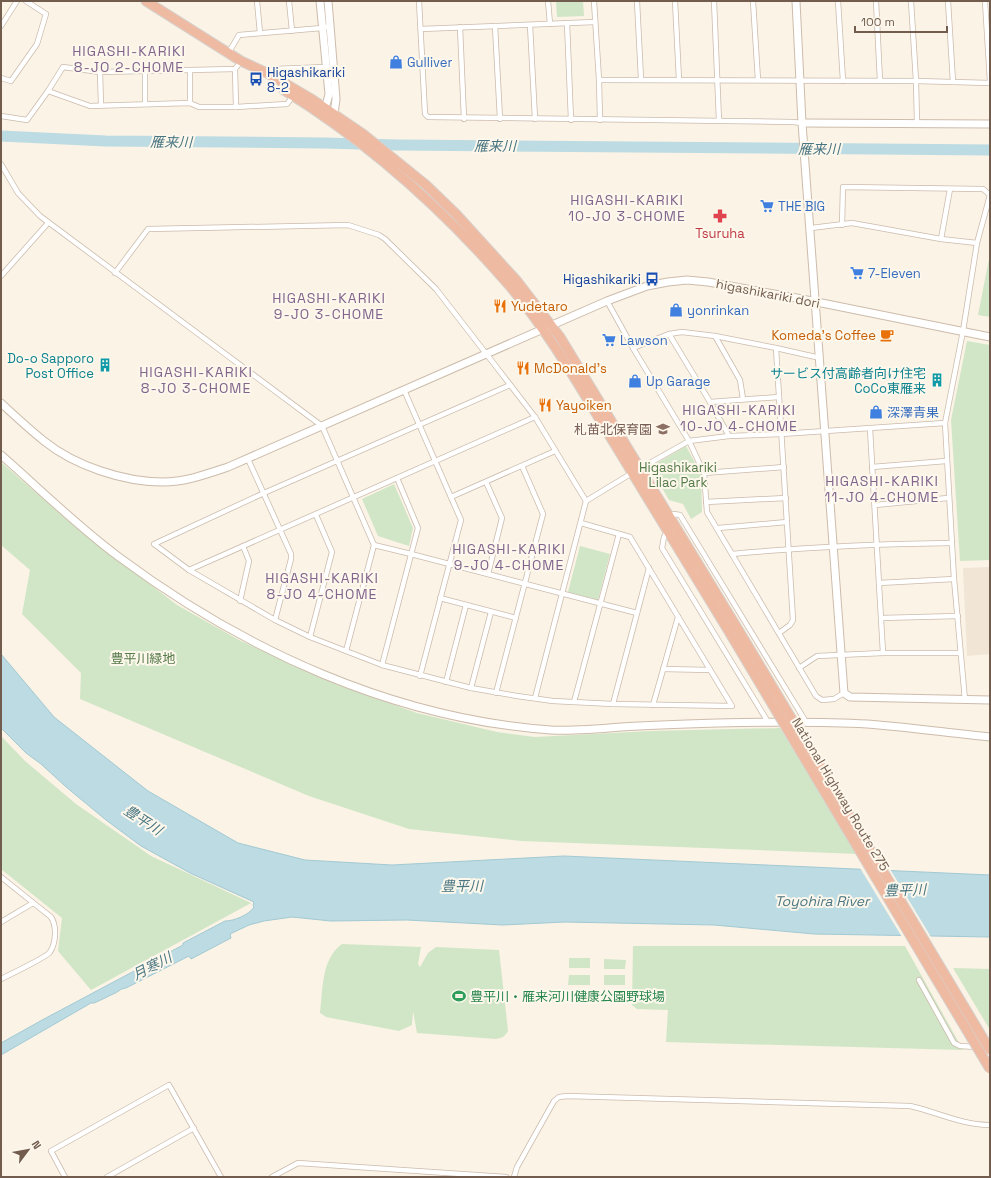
<svg xmlns="http://www.w3.org/2000/svg" width="991" height="1178" font-family="'Space Grotesk','Noto Sans JP',sans-serif">
<style>
.residential{fill:#f1e5d5}
.green{fill:#d1e6c6}
.water{fill:#bcdbe2;stroke:#a3c9d3}
.pier{fill:#faf3e6}
.lines{fill:none;stroke-linecap:round;stroke-linejoin:round}
.river{stroke:#bcdbe2;stroke-width:11}
.street-casing{stroke:#cbbbad;stroke-width:6}
.secondary-casing{stroke:#cdbcab;stroke-width:9}
.highway-casing{stroke:#d7d1cd;stroke-width:11}
.street{stroke:#fff;stroke-width:4.5}
.secondary{stroke:#fff;stroke-width:7}
.highway{stroke:#efbaa2;stroke-width:9}
.highway-bridge-casing{stroke:#d7d1cd;stroke-width:11;stroke-linecap:butt}
.highway-bridge{stroke:#efbaa2;stroke-width:9}
.labels{text-anchor:middle;stroke-width:4;stroke-linejoin:round;paint-order:stroke}
.shop-label{font-size:13px;fill:#366cbe;stroke:#fdf7ec;text-anchor:start}
.transit-label{font-size:13px;fill:#164399;stroke:#fdf7ec;text-anchor:start}
.health-label{font-size:13px;fill:#be3a42;stroke:#fdf7ec}
.street-label{font-size:13px;fill:#715c4d;stroke:#fdf7ec}
.food-label{font-size:13px;fill:#c56008;stroke:#fdf7ec;text-anchor:start}
.culture-label{font-size:13px;fill:#0d838f;stroke:#fdf7ec;text-anchor:end}
.education-label{font-size:13px;fill:#785e54;stroke:#fdf7ec;text-anchor:end}
.park-label{font-size:13px;fill:#557b49;stroke:#fdf7ec}
.leisure-label{font-size:13px;fill:#27864d;stroke:#fdf7ec;text-anchor:start}
.neighbourhood-label{font-size:14px;letter-spacing:1px;fill:#81658d;stroke:#fdf7ec}
.water-label{font-size:14px;font-style:italic;fill:#497682;stroke:#fdf7ec}
</style>
<rect width="100%" height="100%" fill="#faf3e6"/>
<polygon class="residential" points="990,567 990,654 967,656 963,568"/>
<g class="green">
<polygon points="556,1 583,1 584,16 557,17"/>
<polygon points="990,254 990,317 978,315"/>
<polygon points="967,341 990,345 990,560 960,561 951,420"/>
<polygon points="686,446 701,474 702,512 691,519 683,504 669,500 650,467"/>
<polygon points="1,462 73,525 177,605 239,640 338,685 417,713 497,732 535,737 651,731 780,728 858,854 521,841 409,829 309,796 80,699 81,673 22,614 30,570 1,545"/>
<polygon points="394,484 413,528 409,546 378,536 362,499"/>
<polygon points="580,546 610,554 598,600 568,592"/>
<polygon points="1,736 25,761 76,804 151,856 251,903 91,990 58,951 62,918 1,869"/>
<path d="M342,944L421,947L418,964L420,967L428,953L436,947L499,950L508,1031C505,1036 503,1038 496,1039L417,1033L413,1011L412,1025L399,1031L326,1017L320,1013C323,990 321,959 342,944Z"/>
<polygon points="633,946 905,946 963,1050 666,1042 668,1010 637,1009 632,1005"/>
<rect x="569" y="958" width="21" height="10"/>
<polygon points="604,959 626,960 625,969 604,969"/>
<polygon points="953,968 990,969 990,1030"/>
<polygon points="569,975 590,975 590,985 568,985"/>
<rect x="604" y="975" width="21" height="10"/>
<polygon points="568,991 590,991 589,1001 568,1001"/>
<polygon points="604,992 625,993 625,1003 604,1002"/>
</g>
<path class="water" d="M1,654L54,717L148,791L238,843L305,860L392,865L564,856L990,875V937L814,934L714,925L565,922L503,925L407,920L331,921L292,917L264,921L249,925L230,934L231,938L191,959L189,956L126,988C119,989 119,992 113,994C107,997 101,1000 94,1003H91L1,1055V1043L44,1019L183,945V943L225,921C234,921 249,915 254,907L253,905L254,902L190,873L141,846L106,820L65,786L41,764L26,753L1,728Z"/>
<polygon class="pier" points="860,868 890,869 931,937 902,937"/>
<g class="lines">
<polyline class="river" points="1,136 106,141 325,143 397,145 990,150"/>
<g class="street-casing">
<g id="street">
<polyline points="257,1 260,33"/>
<polyline points="289,1 292,31"/>
<polyline points="419,1 425,114 428,117 793,122 802,123"/>
<polyline points="548,1 550,24"/>
<polyline points="594,1 599,80 600,120"/>
<polyline points="637,1 641,79"/>
<polyline points="675,1 679,80"/>
<polyline points="714,1 719,121"/>
<polyline points="753,1 758,80"/>
<polyline points="838,1 843,81"/>
<polyline points="876,1 880,81"/>
<polyline points="911,1 916,81 917,123"/>
<polyline points="948,1 953,82"/>
<polyline points="985,1 990,82"/>
<polyline points="567,23 571,120"/>
<polyline points="530,25 535,119"/>
<polyline points="1,26 17,1"/>
<polyline points="495,26 500,119"/>
<polyline points="460,27 464,119"/>
<polyline points="421,29 595,22"/>
<polyline points="229,52 239,35 322,28 330,26"/>
<polyline points="235,69 236,107"/>
<polyline points="190,70 190,103"/>
<polyline points="100,72 101,105"/>
<polyline points="145,72 145,104"/>
<polyline points="267,73 274,69 326,67"/>
<polyline points="1,78 11,81 37,44 46,14 26,1"/>
<polyline points="599,80 916,81 990,83"/>
<polyline points="48,91 90,106 190,103 199,107 236,107 287,104 293,96"/>
<polyline points="1,116 27,120 48,91 63,67 100,72 235,69 241,61"/>
<polyline points="1,164 18,193 40,216 322,426 374,545 346,651"/>
<polyline points="842,225 843,187 983,189 990,195 977,243"/>
<polyline points="811,228 852,223 941,239 977,243 963,331 945,423 954,579 965,700"/>
<polyline points="941,239 950,189"/>
<polyline points="115,273 148,229 348,225 379,235 385,239 436,289 491,360 535,417 586,501 535,698"/>
<polyline points="1,276 48,223"/>
<polyline points="607,301 633,348 689,441 704,473 707,512 816,696 822,700 834,699 844,693"/>
<polyline points="669,334 710,402 779,397"/>
<polyline points="715,336 740,380 743,399"/>
<polyline points="633,348 669,334 682,332 715,336 776,348 820,358"/>
<polyline points="776,348 793,620 790,625 779,633"/>
<polyline points="510,385 264,493 154,544 189,570 275,620 310,637 382,665 471,688 517,696 553,701 613,704 732,706 630,537 581,523"/>
<polyline points="404,390 461,520 420,676"/>
<polyline points="710,402 729,436"/>
<polyline points="870,429 883,653"/>
<polyline points="248,459 291,554 291,559 275,620"/>
<polyline points="872,467 946,461"/>
<polyline points="641,468 689,441 729,436 781,434 945,423"/>
<polyline points="704,473 784,467"/>
<polyline points="486,482 502,518 488,574"/>
<polyline points="451,497 555,451"/>
<polyline points="586,501 632,473"/>
<polyline points="706,502 786,498"/>
<polyline points="875,505 948,498"/>
<polyline points="671,519 674,514 680,515 806,722"/>
<polyline points="718,528 787,522"/>
<polyline points="668,530 664,537 662,548 768,722"/>
<polyline points="374,545 411,554 637,613"/>
<path d="M732,554C805,547 878,544 952,543"/>
<polyline points="189,570 535,417"/>
<polyline points="879,583 954,579"/>
<polyline points="440,598 516,618"/>
<polyline points="240,601 249,561 243,546"/>
<polyline points="881,618 958,616"/>
<polyline points="310,637 332,552 316,515"/>
<polyline points="382,665 418,528 397,478"/>
<polyline points="799,668 817,656 883,653 960,653"/>
<polyline points="663,669 710,670"/>
<polyline points="446,682 466,605"/>
<polyline points="471,688 491,612"/>
<polyline points="496,693 543,514 522,466"/>
<polyline points="574,702 619,534"/>
<polyline points="613,704 649,568"/>
<polyline points="653,705 678,617"/>
<path d="M1,877L51,917C57,926 56,943 50,952C47,957 9,975 1,979"/>
<polyline points="1,922 33,903"/>
<polyline points="919,980 954,1043 960,1046 977,1047"/>
<polyline points="65,1177 51,1151 169,1085 221,1177"/>
<polyline points="107,1177 194,1128"/>
<polyline points="272,1177 298,1163 506,1177"/>
<path d="M514,1177L517,1167L554,1101L559,1097L567,1096L910,1106C937,1112 962,1125 990,1125"/>
</g>
</g>
<g class="secondary-casing">
<g id="secondary">
<polyline points="320,1 329,94 327,102 322,112"/>
<polyline points="328,1 336,99 334,114 332,118"/>
<polyline points="796,1 802,123 844,693 850,697 990,700"/>
<polyline points="802,123 990,124"/>
<path d="M1,403C15,416 29,429 44,441C75,466 124,482 163,482C185,482 207,474 228,467L607,301L647,286L668,282L687,280L708,282L802,299L990,337"/>
<path d="M1,455C40,489 77,526 119,557C244,650 394,719 551,730C574,731 598,729 621,727C653,725 685,724 717,723C767,722 817,721 867,724C908,727 949,733 990,737"/>
</g>
</g>
<g class="highway-casing">
<g id="highway">
<polyline points="146,1 241,61 267,73 313,100 363,134 426,185 456,214 517,281 560,337 739,631"/>
<path d="M284,90C368,142 443,209 508,284C547,329 577,382 608,433C649,500 690,568 731,635"/>
</g>
</g>
<use href="#street" class="street"/>
<use href="#secondary" class="secondary"/>
<use href="#highway" class="highway"/>
<g class="highway-bridge-casing">
<g id="highway-bridge">
<polyline points="739,631 990,1050"/>
<polyline points="731,635 990,1069"/>
</g>
</g>
<use href="#highway-bridge" class="highway-bridge"/>
</g>
<defs>
<g id="shop-bare" transform="scale(1.08)"><path d="M-5-2.5h2.3a2.7 3.5 0 0 1 5.4 0H5L5.5 6h-11ZM-1.5-2.5h3a1.5 2.3 0 0 0-3 0Z" fill="#3f7fe0" stroke="#fdf7ec" stroke-width="2.5" paint-order="stroke"/></g>
<g id="bus-bare" transform="scale(1.08)"><path d="M-5-6H5V4H4V6H2V4H-2V6H-4V4H-5ZM-3.5-4V0h7V-4ZM-3.5 1.2v1.5H-2V1.2ZM2 1.2v1.5H3.5V1.2Z" fill="#1a4fb4" stroke="#fdf7ec" stroke-width="2.5" paint-order="stroke"/></g>
<g id="supermarket-bare" transform="scale(1.08)"><path d="M-6-5.5h2.5l.6 2H6L4.5 2H-2.5L-4.4-4H-6ZM-1.5 3.2a1.3 1.3 0 1 0 .1 0ZM3 3.2a1.3 1.3 0 1 0 .1 0Z" fill="#3f7fe0" stroke="#fdf7ec" stroke-width="2.5" paint-order="stroke"/></g>
<g id="pharmacy-bare" transform="scale(1.08)"><path d="M-2-6h4v4h4v4h-4v4h-4v-4h-4v-4h4Z" fill="#e0444e" stroke="#fdf7ec" stroke-width="2.5" paint-order="stroke"/></g>
<g id="restaurant-bare" transform="scale(1.08)"><path d="M-5-6h1v4h1v-4h1v4h1v-4h1v5L-1.5 .5V6h-2V.5L-5-1ZM5-6V6H3V1.5H1.5Q1.5-4 5-6Z" fill="#e8710a" stroke="#fdf7ec" stroke-width="2.5" paint-order="stroke"/></g>
<g id="cafe-bare" transform="scale(1.08)"><path d="M-5.5-4.5H6V0H3Q3 3.5 0 3.5H-2.5Q-5.5 3.5-5.5 0ZM3-3.2v2h1.7v-2ZM-6 4.5H4V6H-6Z" fill="#e8710a" stroke="#fdf7ec" stroke-width="2.5" paint-order="stroke"/></g>
<g id="building-bare" transform="scale(1.08)"><path d="M-4-6H4V6H1V3H-1V6H-4ZM-2.5-4.3h1.7v1.8h-1.7ZM.8-4.3h1.7v1.8H.8ZM-2.5-1h1.7V.8h-1.7ZM.8-1h1.7V.8H.8Z" fill="#0f9aa8" stroke="#fdf7ec" stroke-width="2.5" paint-order="stroke"/></g>
<g id="school-bare" transform="scale(1.08)"><path d="M0-5L7-2L0 1L-7-2ZM-4 1L0 2.5L4 1V4Q0 6-4 4Z" fill="#8d6e63" stroke="#fdf7ec" stroke-width="2.5" paint-order="stroke"/></g>
<g id="stadium-bare" transform="scale(1.08)"><path d="M0-5a6.5 5 0 1 0 0 10a6.5 5 0 1 0 0-10ZM-3.5-1.8h7v3.6h-7Z" fill="#2e9e5b" stroke="#fdf7ec" stroke-width="2.5" paint-order="stroke"/></g>
</defs>
<g fill-rule="evenodd">
<use href="#shop-bare" x="396" y="62"/>
<use href="#bus-bare" x="256" y="79"/>
<use href="#supermarket-bare" x="767" y="206"/>
<use href="#pharmacy-bare" x="720" y="216"/>
<use href="#supermarket-bare" x="857" y="273"/>
<use href="#bus-bare" x="652" y="279"/>
<use href="#restaurant-bare" x="500" y="306"/>
<use href="#shop-bare" x="676" y="310"/>
<use href="#cafe-bare" x="887" y="335"/>
<use href="#supermarket-bare" x="609" y="340"/>
<use href="#building-bare" x="105" y="365"/>
<use href="#restaurant-bare" x="523" y="368"/>
<use href="#building-bare" x="937" y="380"/>
<use href="#shop-bare" x="635" y="381"/>
<use href="#restaurant-bare" x="545" y="405"/>
<use href="#shop-bare" x="876" y="412"/>
<use href="#school-bare" x="663" y="429"/>
<use href="#stadium-bare" x="459" y="996"/>
</g>
<g class="labels">
<g class="shop-label">
<text x="407" y="67">Gulliver</text>
<text x="778" y="211">THE BIG</text>
<text x="868" y="278">7-Eleven</text>
<text x="687" y="315">yonrinkan</text>
<text x="620" y="345">Lawson</text>
<text x="646" y="386">Up Garage</text>
<text x="887" y="417">深澤青果</text>
</g>
<g class="transit-label">
<text x="267" y="77">Higashikariki<tspan x="267" dy="15">8-2</tspan></text>
<text x="641" y="284" text-anchor="end">Higashikariki</text>
</g>
<g class="health-label">
<text x="720" y="238">Tsuruha</text>
</g>
<g class="street-label">
<text transform="translate(768 293) rotate(11)" y="5">higashikariki dori</text>
<text transform="translate(841 794) rotate(59)" y="5">National Highway Route 275</text>
</g>
<g class="food-label">
<text x="511" y="311">Yudetaro</text>
<text x="876" y="340" text-anchor="end">Komeda's Coffee</text>
<text x="534" y="373">McDonald's</text>
<text x="556" y="410">Yayoiken</text>
</g>
<g class="culture-label">
<text x="94" y="363">Do-o Sapporo<tspan x="94" dy="15">Post Office</tspan></text>
<text x="926" y="378">サービス付高齢者向け住宅<tspan x="926" dy="15">CoCo東雁来</tspan></text>
</g>
<g class="education-label">
<text x="652" y="434">札苗北保育園</text>
</g>
<g class="park-label">
<text x="678" y="472">Higashikariki<tspan x="678" dy="15">Lilac Park</tspan></text>
<text x="143" y="663">豊平川緑地</text>
</g>
<g class="leisure-label">
<text x="470" y="1001">豊平川・雁来河川健康公園野球場</text>
</g>
<g class="neighbourhood-label">
<text x="129" y="56">HIGASHI-KARIKI<tspan x="129" dy="16">8-JO 2-CHOME</tspan></text>
<text x="627" y="205">HIGASHI-KARIKI<tspan x="627" dy="16">10-JO 3-CHOME</tspan></text>
<text x="329" y="303">HIGASHI-KARIKI<tspan x="329" dy="16">9-JO 3-CHOME</tspan></text>
<text x="196" y="377">HIGASHI-KARIKI<tspan x="196" dy="16">8-JO 3-CHOME</tspan></text>
<text x="739" y="415">HIGASHI-KARIKI<tspan x="739" dy="16">10-JO 4-CHOME</tspan></text>
<text x="882" y="486">HIGASHI-KARIKI<tspan x="882" dy="16">11-JO 4-CHOME</tspan></text>
<text x="509" y="554">HIGASHI-KARIKI<tspan x="509" dy="16">9-JO 4-CHOME</tspan></text>
<text x="322" y="583">HIGASHI-KARIKI<tspan x="322" dy="16">8-JO 4-CHOME</tspan></text>
</g>
<g class="water-label">
<text transform="translate(171 142) rotate(1)" y="5">雁来川</text>
<text x="495" y="151">雁来川</text>
<text x="819" y="154">雁来川</text>
<text transform="translate(143 820) rotate(33)" y="5">豊平川</text>
<text transform="translate(462 886) rotate(-1)" y="5">豊平川</text>
<text transform="translate(905 890) rotate(-2)" y="5">豊平川</text>
<text x="822" y="906">Toyohira River</text>
<text transform="translate(152 966) rotate(-28)" y="5">月寒川</text>
</g>
</g>
<rect width="991" height="1178" fill="none" stroke="#715c4d" stroke-width="4"/>
<g transform="translate(28 1150) rotate(58)" stroke="#fdf7ec" stroke-width="3" paint-order="stroke">
<path d="M0-3L7 15L0 10L-7 15Z" fill="#715c4d"/>
<text y="-6" font-size="11" font-weight="bold" text-anchor="middle" fill="#715c4d">N</text>
</g>
<path d="M855 26v6h92v-6" fill="none" stroke="#715c4d" stroke-width="2"/>
<text x="861" y="26" font-size="12" fill="#715c4d" stroke="#fdf7ec" stroke-width="3" paint-order="stroke">100 m</text>
</svg>
